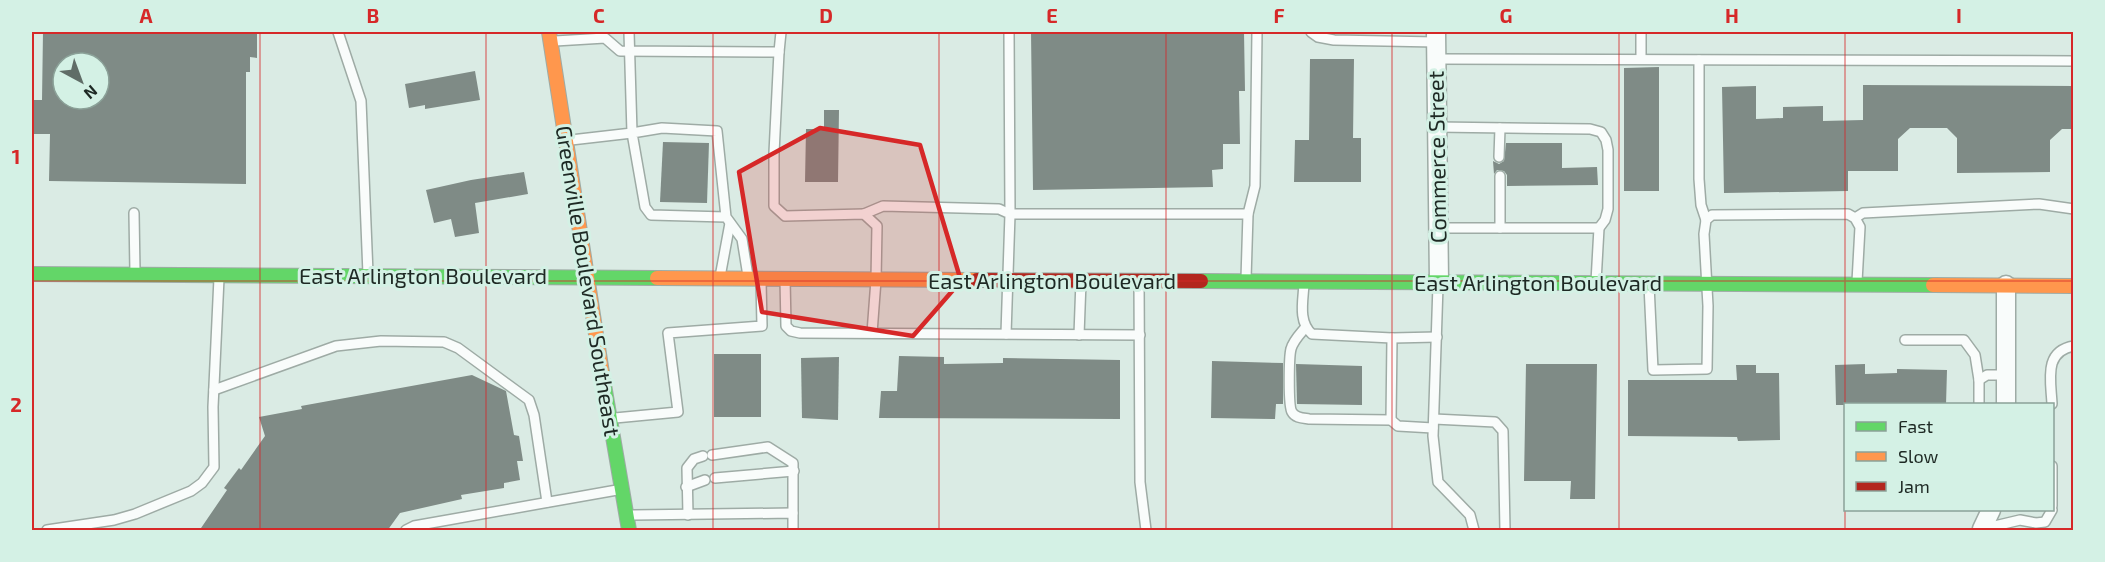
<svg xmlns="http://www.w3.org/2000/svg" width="2105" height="562" font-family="'Exo 2',sans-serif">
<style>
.building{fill:#7f8b86;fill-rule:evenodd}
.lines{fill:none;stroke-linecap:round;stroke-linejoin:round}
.lane-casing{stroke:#9eaba5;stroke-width:12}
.street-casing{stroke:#9eaba5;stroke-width:21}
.fast-casing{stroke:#9eaba5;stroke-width:16}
.slow-casing{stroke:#9eaba5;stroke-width:16}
.jam-casing{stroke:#9eaba5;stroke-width:16}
.lane{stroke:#f9fcfb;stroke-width:9}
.street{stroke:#f9fcfb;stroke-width:18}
.fast{stroke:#63d668;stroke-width:14}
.slow{stroke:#ff974d;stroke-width:14}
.jam{stroke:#b3261e;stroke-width:14}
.marked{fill:#d62828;fill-opacity:0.2;stroke:#d62828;stroke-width:4.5;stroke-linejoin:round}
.grid{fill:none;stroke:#d62828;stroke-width:1.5;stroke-opacity:0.55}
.labels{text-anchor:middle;stroke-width:6;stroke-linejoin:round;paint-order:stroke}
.street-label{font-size:22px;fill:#1e2924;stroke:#d4f1e5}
.neatline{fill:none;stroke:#d62828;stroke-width:2}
.grid-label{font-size:20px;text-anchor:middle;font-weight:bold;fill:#d62828}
</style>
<rect width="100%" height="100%" fill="#daebe4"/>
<g class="building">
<path d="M43,32H257V58L250,57V72H246V184L49,181L50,134H32V100H42ZM63,63H99V101L63,100Z"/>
<polygon points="1031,32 1244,32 1245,91 1239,91 1240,144 1223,144 1223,169 1212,170 1213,187 1033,190"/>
<polygon points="1310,59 1354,59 1353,138 1361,138 1361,182 1294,182 1295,140 1309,140"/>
<polygon points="1659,67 1659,191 1624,191 1624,68"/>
<polygon points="475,71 480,100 425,109 425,105 409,108 405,84"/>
<polygon points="1863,85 2073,86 2073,129 2062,129 2050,140 2050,172 1957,173 1957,138 1947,128 1910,128 1898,139 1898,171 1848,171 1848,191 1724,193 1722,87 1756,86 1756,119 1783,118 1783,107 1823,106 1823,121 1863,120"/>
<polygon points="824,110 839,110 838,182 805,182 806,129 824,129"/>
<polygon points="663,142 709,143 707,203 660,202"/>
<polygon points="1506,143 1562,143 1562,168 1597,167 1598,185 1507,186 1507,175 1504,171 1497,170 1494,174 1493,161 1499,164 1504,161"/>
<polygon points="524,172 528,194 475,203 479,233 455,237 451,219 434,223 426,190 471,180"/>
<rect x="714" y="354" width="47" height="63"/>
<polygon points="899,356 944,357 944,364 1003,363 1003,358 1120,360 1120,419 879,418 881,391 897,391"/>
<polygon points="839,357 838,420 802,418 801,358"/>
<polygon points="1212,361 1283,363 1283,404 1276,404 1275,419 1211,418"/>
<polygon points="1296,364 1362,366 1362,405 1297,404"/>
<polygon points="1526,364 1597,364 1595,499 1570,499 1571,481 1524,481"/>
<polygon points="1865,364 1865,374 1897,373 1897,369 1947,370 1946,405 1836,405 1835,365"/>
<polygon points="1736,365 1756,365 1756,373 1779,373 1780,440 1738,441 1737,437 1628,436 1628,380 1737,380"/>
<polygon points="472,375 506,391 514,435 519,436 523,461 517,461 520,480 504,483 504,488 461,495 462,499 400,513 387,531 199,531 227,490 224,488 239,468 241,470 265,436 259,417 302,409 301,406"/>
</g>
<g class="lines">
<g class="lane-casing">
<g id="lane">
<polyline points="338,32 361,101 368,274"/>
<polyline points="1009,32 1010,214 1248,214"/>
<polyline points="1311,32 1318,37 1334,40 1436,42"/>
<polyline points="1641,32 1641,59"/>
<polyline points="555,41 605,38 620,51 779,52 781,32"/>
<polyline points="779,52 774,153 774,206 785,216 864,214 877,226 876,280 872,333"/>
<polyline points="1436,59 2074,61"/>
<polyline points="1699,60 1699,179 1701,205 1706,220"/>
<polyline points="1437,127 1590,129 1601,132 1606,140 1608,150 1608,209 1605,220 1599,228 1596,282"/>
<polyline points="571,140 632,133 629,32"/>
<polyline points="1499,157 1500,128"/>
<polyline points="1500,176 1500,228"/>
<polyline points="134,213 135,272"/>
<polyline points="864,214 883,206 999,209 1010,214 1006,334"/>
<polyline points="726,217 717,131 662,128 632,133 645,207 651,215 726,217 742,239 748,276"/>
<polyline points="1855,218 1863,213 2039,204 2074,209"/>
<polyline points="1438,228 1599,228"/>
<polyline points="720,277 730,223"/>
<polyline points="785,279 786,326 791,331 800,333 1140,335"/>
<polyline points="1246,279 1248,214 1255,186 1257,32"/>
<polyline points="1139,281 1140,482 1146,530"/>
<path d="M1304,284C1303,301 1298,322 1312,334L1392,338L1437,337"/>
<polyline points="1438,285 1433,436 1438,482 1470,515 1474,530"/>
<polyline points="1649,285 1653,370 1707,369 1708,306 1704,234 1706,220 1712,215 1848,214 1855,218 1860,227 1857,282"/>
<path d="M1305,328C1300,334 1293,341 1291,349C1289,356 1288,406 1292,412C1295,418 1303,418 1309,419L1391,420L1398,426L1433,428"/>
<polyline points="1079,335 1081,281"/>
<polyline points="1905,340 1964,340 1975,355 1979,380 1979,404"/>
<polyline points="1979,380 1987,375 2006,375"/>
<polyline points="214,390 336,346 381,341 444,342 458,348 529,400 534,415 547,502"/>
<path d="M2052,404C2051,381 2043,351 2074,346"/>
<polyline points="615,418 678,412 668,333 762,326 761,281"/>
<polyline points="1434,419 1495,422 1503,431 1505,530"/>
<polyline points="1391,420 1392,338"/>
<polyline points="712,455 768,447 793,463 793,513"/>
<polyline points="2052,466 2052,506"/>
<polyline points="715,478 794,471"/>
<polyline points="686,487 705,480"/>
<polyline points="633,515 793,513 793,530"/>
<polyline points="688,515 687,468 694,459 703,456"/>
<polyline points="1982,529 2020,520 2036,523 2045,522 2052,510"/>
<polyline points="47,530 114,520 135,514 191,491 202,483 214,467 213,407 219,278"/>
<polyline points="406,530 414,526 617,490"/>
</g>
</g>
<g class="street-casing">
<g id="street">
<polyline points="1436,32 1439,282"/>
<polyline points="2006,404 2006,285"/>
<polyline points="1982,529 1991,510"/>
</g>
</g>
<g class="fast-casing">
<g id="fast">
<polyline points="32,274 657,278"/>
<polyline points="1201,281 1933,285"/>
<polyline points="602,373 629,530"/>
</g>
</g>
<g class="slow-casing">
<g id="slow">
<polyline points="549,32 602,373"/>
<polyline points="657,278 977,280"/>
<polyline points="1933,285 2074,286"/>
</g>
</g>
<g class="jam-casing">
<polyline id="jam" points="977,280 1201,281"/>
</g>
<use href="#lane" class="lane"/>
<use href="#street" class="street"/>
<use href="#fast" class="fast"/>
<use href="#slow" class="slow"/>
<use href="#jam" class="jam"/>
</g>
<path class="marked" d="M820,128L920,145L961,281L913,336L762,312L739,172Z"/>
<path class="grid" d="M260,32V530M486,32V530M713,32V530M939,32V530M1166,32V530M1392,32V530M1619,32V530M1845,32V530M32,281H2074"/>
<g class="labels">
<g class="street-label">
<text transform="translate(1437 157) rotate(-91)" y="8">Commerce Street</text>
<text x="423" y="284">East Arlington Boulevard</text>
<text transform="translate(588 281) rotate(81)" y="8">Greenville Boulevard Southeast</text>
<text x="1052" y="289">East Arlington Boulevard</text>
<text x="1538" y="291">East Arlington Boulevard</text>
</g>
</g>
<rect width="2105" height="562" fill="none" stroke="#d4f1e5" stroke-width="66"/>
<rect x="1844" y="403" width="210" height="108" fill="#d4f1e5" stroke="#8ba198" stroke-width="1.5"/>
<rect x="1856" y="422" width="30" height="9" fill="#63d668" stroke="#8ba198" stroke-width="1.5"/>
<text x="1898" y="433" font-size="18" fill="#1e2924">Fast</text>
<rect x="1856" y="452" width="30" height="9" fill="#ff974d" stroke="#8ba198" stroke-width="1.5"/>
<text x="1898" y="463" font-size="18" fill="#1e2924">Slow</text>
<rect x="1856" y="482" width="30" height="9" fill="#b3261e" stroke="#8ba198" stroke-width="1.5"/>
<text x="1898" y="493" font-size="18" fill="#1e2924">Jam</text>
<g transform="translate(81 81) rotate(139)"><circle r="28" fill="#d4f1e5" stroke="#8ba198" stroke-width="1.5"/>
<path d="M0-4.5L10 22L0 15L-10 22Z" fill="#606d67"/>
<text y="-9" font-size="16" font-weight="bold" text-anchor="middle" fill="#1e2924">N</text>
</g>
<rect x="33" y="33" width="2039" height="496" class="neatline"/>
<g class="grid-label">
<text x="146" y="23">A</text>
<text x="373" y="23">B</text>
<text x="599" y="23">C</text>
<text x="826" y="23">D</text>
<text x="1052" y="23">E</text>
<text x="1279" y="23">F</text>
<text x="1506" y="23">G</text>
<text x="1732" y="23">H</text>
<text x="1959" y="23">I</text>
<text x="16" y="164">1</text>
<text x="16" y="412">2</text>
</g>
</svg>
